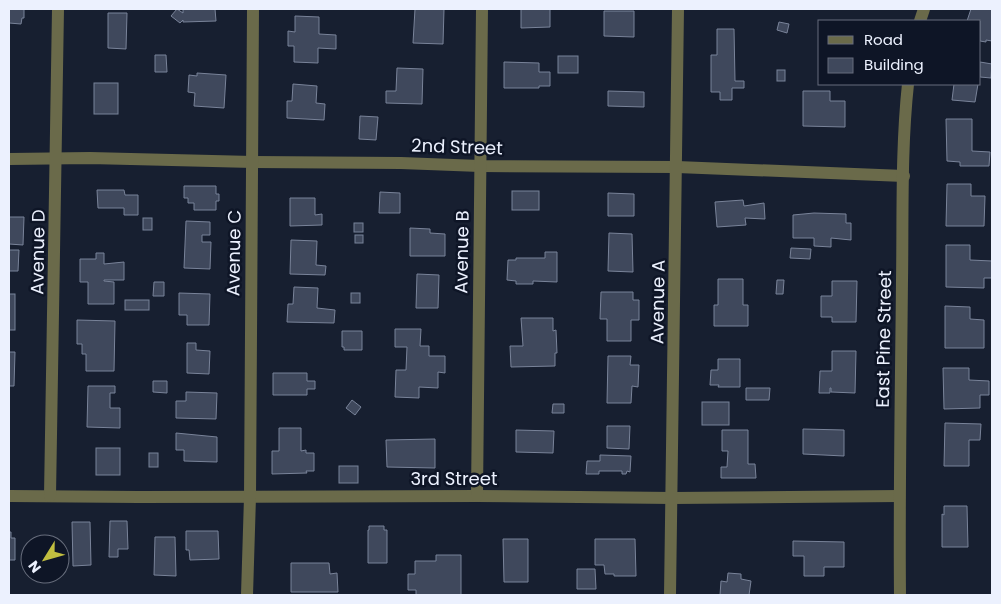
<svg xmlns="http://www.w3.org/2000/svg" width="1001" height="604" font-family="Poppins,sans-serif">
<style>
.building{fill:#3f485c;stroke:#798399}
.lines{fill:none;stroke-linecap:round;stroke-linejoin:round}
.minor{stroke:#6a6a4a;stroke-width:12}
.labels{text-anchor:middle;stroke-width:5;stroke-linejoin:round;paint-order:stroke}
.street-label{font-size:18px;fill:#ecf1fe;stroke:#0e1526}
</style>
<rect width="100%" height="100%" fill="#171f30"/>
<g class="building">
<polygon points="9,9 24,9 24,18 22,18 21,24 9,23"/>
<polygon points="177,9 183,13 183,9 215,9 216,21 183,22 183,20 180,23 171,16"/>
<polygon points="415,9 444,9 443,44 413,43"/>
<polygon points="521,9 550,9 550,27 521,28"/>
<polygon points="971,9 992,9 992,41 986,40 986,42 980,41 980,21 967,21"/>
<polygon points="604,11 634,11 634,37 604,36"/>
<polygon points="108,13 127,13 126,49 108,48"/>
<polygon points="295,16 319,17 319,34 336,35 336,49 318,48 318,63 294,62 294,46 288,46 288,31 295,32"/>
<polygon points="779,22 789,24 787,33 777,30"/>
<polygon points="717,29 734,29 735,81 744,81 744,88 732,88 732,100 720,100 720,92 711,92 711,55 717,55"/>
<polygon points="155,55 166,55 167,72 155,72"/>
<rect x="558" y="56" width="20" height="17"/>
<polygon points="504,62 539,63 539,72 550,72 550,86 539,86 539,88 504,88"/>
<polygon points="980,62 992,64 991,78 980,77"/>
<polygon points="397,68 423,69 422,104 386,103 386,91 396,91"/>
<rect x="777" y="70" width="8" height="11"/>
<polygon points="197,73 226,75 224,108 194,106 195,93 188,92 189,75 197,76"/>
<rect x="94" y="83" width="24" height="31"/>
<polygon points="293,84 317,86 316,103 325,104 324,120 287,118 287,101 292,101"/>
<polygon points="954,84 978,84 975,102 952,100"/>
<polygon points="608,91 644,92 644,107 608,106"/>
<polygon points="803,91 830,91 830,101 845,101 845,127 803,126"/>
<polygon points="360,116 378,117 376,140 359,139"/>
<polygon points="946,119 972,119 972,151 990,152 989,166 960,166 960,162 947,161"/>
<polygon points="947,184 971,184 971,196 985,196 984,226 946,226"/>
<polygon points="184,186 216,186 216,194 219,194 219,201 216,201 216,210 194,210 194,203 188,203 188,198 184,198"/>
<polygon points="97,190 124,190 125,195 138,195 138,215 124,215 124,208 98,208"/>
<rect x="512" y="191" width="27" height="19"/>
<polygon points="380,192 400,193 400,213 379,213"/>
<polygon points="608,193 634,194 634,216 608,216"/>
<polygon points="290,198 315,198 315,215 322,214 322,225 290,226"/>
<polygon points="743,200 744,206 764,203 765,219 745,218 746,225 717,227 715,202"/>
<polygon points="814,213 846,214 846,223 851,223 851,240 831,238 831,247 814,246 814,238 793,238 793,215"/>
<polygon points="9,217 24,217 23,245 9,244"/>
<rect x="143" y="218" width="9" height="12"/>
<polygon points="186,221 210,222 210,235 202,235 202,242 211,242 210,269 184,268"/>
<rect x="354" y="223" width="9" height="9"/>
<polygon points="410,228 430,229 430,233 445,234 445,256 410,256"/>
<polygon points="609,233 632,234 633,272 608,271"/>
<rect x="355" y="235" width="8" height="8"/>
<polygon points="291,240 317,241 316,265 326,266 325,275 290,274"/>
<polygon points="946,245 970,245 970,260 992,261 992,278 984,278 984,288 946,287"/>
<polygon points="791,248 811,249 810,259 790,258"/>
<polygon points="9,250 19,250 18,271 9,271"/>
<polygon points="545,252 557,252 557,282 533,281 533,284 516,284 516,281 507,280 508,260 516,260 516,258 545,258"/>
<polygon points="96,253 104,253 104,264 124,262 124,280 104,280 104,281 114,282 114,304 88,304 88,282 80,282 80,259 96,259"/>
<polygon points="417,274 439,275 438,308 416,308"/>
<polygon points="718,279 743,279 743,305 748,305 748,326 714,326 714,305 718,305"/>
<polygon points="777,280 784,280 783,294 776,294"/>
<polygon points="832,281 857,281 856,322 832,322 832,317 821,317 821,296 832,296"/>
<polygon points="154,282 164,282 164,296 153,296"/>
<polygon points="294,287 318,288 317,308 335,310 334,323 287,322 288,304 293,304"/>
<polygon points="601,292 633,292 633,300 639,300 639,320 631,320 631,341 607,341 607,319 600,319"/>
<polygon points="179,293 210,294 209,325 187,325 187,315 179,315"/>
<rect x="351" y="293" width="9" height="10"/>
<rect x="9" y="294" width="6" height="36"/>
<rect x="125" y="300" width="24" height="10"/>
<polygon points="945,306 970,307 970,319 984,320 984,348 945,348"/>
<polygon points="521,318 553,318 553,331 556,330 557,353 555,353 555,366 511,367 510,346 523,346"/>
<polygon points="77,320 115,321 114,371 86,371 86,354 82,354 82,344 77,344"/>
<polygon points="395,329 421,329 420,346 429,346 429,356 445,356 445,373 438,372 438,388 419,387 419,398 395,397 396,370 406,370 407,347 395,347"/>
<polygon points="342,331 362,331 362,350 344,350 344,347 342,347"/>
<polygon points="187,343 196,343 196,350 210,351 209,374 187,373"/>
<polygon points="832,351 856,351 855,393 831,392 831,388 830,388 830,393 819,393 820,371 832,371"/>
<polygon points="9,352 15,352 14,386 9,386"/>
<polygon points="608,356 631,356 630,365 639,365 638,387 632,386 631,403 607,403"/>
<polygon points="718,359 740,359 740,387 718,387 719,385 710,385 711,370 718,370"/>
<polygon points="943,368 969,368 969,380 989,381 989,395 980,395 980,408 944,409"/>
<polygon points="273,373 307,373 307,381 315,381 315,389 307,389 307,395 273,395"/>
<polygon points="153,381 167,381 167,393 153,392"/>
<polygon points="88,386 115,386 115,393 110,393 110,408 120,408 120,428 87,427"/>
<polygon points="746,388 770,388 769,400 746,400"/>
<polygon points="186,392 217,393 216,419 176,418 176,401 186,401"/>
<polygon points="352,400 361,407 355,415 346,408"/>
<rect x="702" y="402" width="27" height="23"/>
<polygon points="553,404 564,404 564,413 552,413"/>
<polygon points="945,423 981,424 980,440 969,440 969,466 944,466"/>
<polygon points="607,426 630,426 629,449 607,448"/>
<polygon points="279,428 301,428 301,451 306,450 306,453 314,453 314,471 306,471 307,473 272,474 272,451 279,451"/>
<polygon points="803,429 844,430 844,456 803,454"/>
<polygon points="516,430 554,431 553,453 516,452"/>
<polygon points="722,430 748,430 748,464 755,464 756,478 721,478 721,467 727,467 728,451 722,451"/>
<polygon points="176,433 217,437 217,462 184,461 184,450 176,450"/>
<polygon points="435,439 435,468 387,467 386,440"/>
<rect x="96" y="448" width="24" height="27"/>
<rect x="149" y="453" width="9" height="14"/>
<polygon points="600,455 631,456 630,472 627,471 626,474 622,474 622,471 599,471 599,474 586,474 587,461 600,461"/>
<rect x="339" y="466" width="19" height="17"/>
<polygon points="944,506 967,506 968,547 942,547 942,514 944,515"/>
<polygon points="110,521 127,521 128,549 118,549 118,557 109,557"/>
<polygon points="72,522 90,522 91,565 73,566"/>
<polygon points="369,526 384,526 384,530 387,530 387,563 368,563 368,530 369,530"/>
<polygon points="186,531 218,531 219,559 190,560 189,550 186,550"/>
<polygon points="9,532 11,532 11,538 15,538 15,560 9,560"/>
<polygon points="155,537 175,537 176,576 154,575"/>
<polygon points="503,539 528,539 528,582 504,582"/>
<polygon points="595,539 635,539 636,576 614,576 614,574 605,574 604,565 595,565"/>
<polygon points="793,541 844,542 844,567 824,567 824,576 804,576 804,556 793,556"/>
<polygon points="436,555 461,555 461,595 416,595 416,590 408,590 408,574 415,574 415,561 436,561"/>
<polygon points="291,563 329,563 330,574 337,573 338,592 291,592"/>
<polygon points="577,569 595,569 596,589 577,589"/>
<polygon points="728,573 741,574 741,579 751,581 749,595 720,595 721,581 727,582"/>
</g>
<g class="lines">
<g class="minor">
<polyline points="920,21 924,9"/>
<polyline points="9,159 90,158 253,162 401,163 480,166 677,167 904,176"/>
<polyline points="9,496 139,497 477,496 673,498 899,496"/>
<polyline points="50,496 58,9"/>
<polyline points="477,496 482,9"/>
<polyline points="247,595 250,497 253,9"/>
<polyline points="670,595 678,9"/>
<path d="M900,595C899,490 901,386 902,281C903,215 901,149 908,84"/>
</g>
</g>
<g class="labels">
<g class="street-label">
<text transform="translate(457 147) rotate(2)" y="6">2nd Street</text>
<text transform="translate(38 252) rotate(-89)" y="6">Avenue D</text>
<text transform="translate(462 252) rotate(-89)" y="6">Avenue B</text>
<text transform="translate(234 253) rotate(-89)" y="6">Avenue C</text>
<text transform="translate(658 302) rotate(-89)" y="6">Avenue A</text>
<text transform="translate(884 339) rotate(-89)" y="6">East Pine Street</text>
<text x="454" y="485">3rd Street</text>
</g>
</g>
<rect width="1001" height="604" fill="none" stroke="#ecf1fe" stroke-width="20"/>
<rect x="818" y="20" width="162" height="65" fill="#0e1526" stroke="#676d7c"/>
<rect x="828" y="36" width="25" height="8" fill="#6a6a4a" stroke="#676d7c"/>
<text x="864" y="45" font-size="15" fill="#ecf1fe">Road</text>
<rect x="828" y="58" width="25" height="15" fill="#3f485c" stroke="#676d7c"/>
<text x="864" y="70" font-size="15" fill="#ecf1fe">Building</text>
<g transform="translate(45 559) rotate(233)"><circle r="24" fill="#0e1526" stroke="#676d7c"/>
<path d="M0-4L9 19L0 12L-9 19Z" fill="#c1be40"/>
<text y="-8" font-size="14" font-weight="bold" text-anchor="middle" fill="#ecf1fe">N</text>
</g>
</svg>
